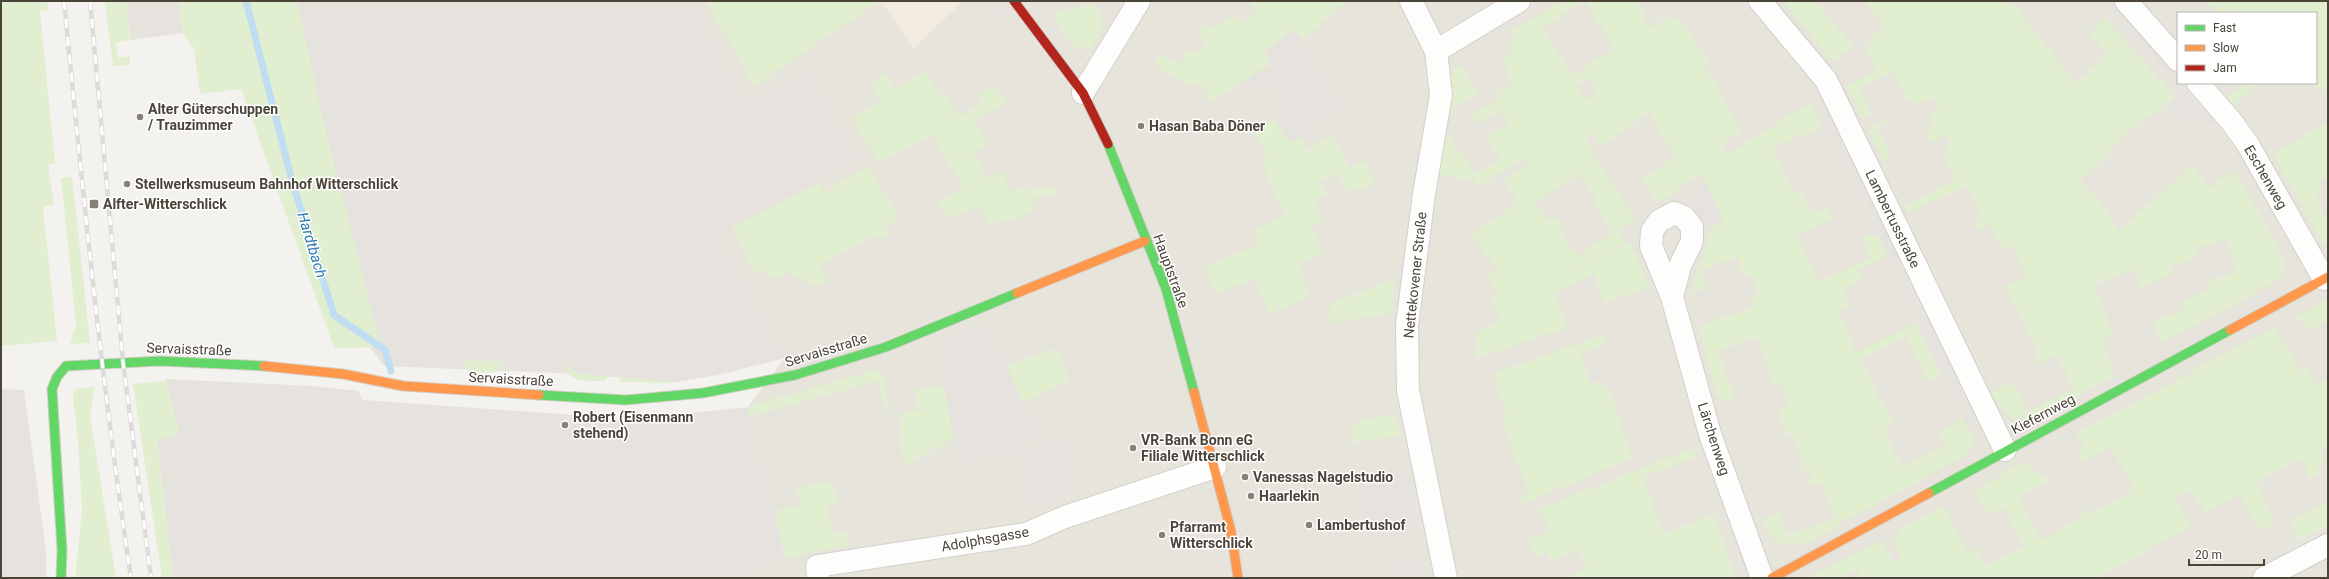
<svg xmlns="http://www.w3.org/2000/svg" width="2329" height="579" font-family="Roboto,sans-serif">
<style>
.residential{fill:#e7e4dc;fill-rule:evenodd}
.commercial{fill:#f3ebdf}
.industrial{fill:#e6e2de}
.green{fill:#e1eecf;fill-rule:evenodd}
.parking{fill:#e6e3df}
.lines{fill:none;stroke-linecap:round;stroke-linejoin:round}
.stream{stroke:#c0ddf1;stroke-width:7}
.street-casing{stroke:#d2d0cb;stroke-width:24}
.fast-casing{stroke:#d3cfc5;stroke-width:11}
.slow-casing{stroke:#d3cfc5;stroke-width:11}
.jam-casing{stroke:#d3cfc5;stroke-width:11}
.street{stroke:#fdfdfc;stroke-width:22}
.fast{stroke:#63d668;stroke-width:9}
.slow{stroke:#ff974d;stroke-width:9}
.jam{stroke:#b3261e;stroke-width:9}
.rail-casing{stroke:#dbdbda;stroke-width:4.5}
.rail{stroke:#fff;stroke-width:3;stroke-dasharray:9;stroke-linecap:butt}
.poi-dot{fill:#868178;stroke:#fff;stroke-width:1.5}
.labels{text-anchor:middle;stroke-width:3;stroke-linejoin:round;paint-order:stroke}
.poi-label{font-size:14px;font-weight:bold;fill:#4b4439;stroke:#fff;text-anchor:start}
.street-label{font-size:14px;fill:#4b4439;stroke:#fff}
.water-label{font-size:15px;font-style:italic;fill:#2e7ab2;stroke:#fff}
</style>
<rect width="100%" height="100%" fill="#f4f2ee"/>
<path class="residential" d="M693,1H2328V578H731L785,558L748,407L785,358L719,234L860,158L748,102ZM2178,13H2316V83H2178Z"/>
<polygon class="commercial" points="881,1 963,1 913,49"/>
<g class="industrial">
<polygon points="244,1 693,1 748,102 811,70 860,158 720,235 785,358 722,374 675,382 580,374 384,366 331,295"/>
<polygon points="165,379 312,386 358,391 363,400 632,419 748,407 785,558 731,578 173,578 157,440 179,433"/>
<polygon points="1,389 24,390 46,551 46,578 1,578"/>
</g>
<g class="green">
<polygon points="1,1 47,1 48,10 40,11 55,163 48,164 54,205 43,207 57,341 1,346"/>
<polygon points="105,1 126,1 131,40 116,42 118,58 130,56 130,65 113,66"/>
<polygon points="178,1 297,1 323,119 381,347 334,348 241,89 200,94 194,49 183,33"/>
<polygon points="706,1 879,1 755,86"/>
<polygon points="1248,1 1347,1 1301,40 1293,29 1271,64 1212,101 1200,83 1197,86 1175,79 1175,76 1161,72 1162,68 1155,65 1158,55 1181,65 1187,49 1198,54 1206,40 1196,34 1200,23 1212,30 1216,24 1219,26 1233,15 1242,24 1256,11"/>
<path d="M1561,1H1583L1542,28L1573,76L1615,48L1585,1H1636L1646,17L1643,18L1650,28L1668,17C1684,15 1702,51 1709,63L1703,67L1708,75L1713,77L1731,114L1742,132L1722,144L1728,154L1806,105L1812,107L1822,126L1772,149L1793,192L1801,189L1809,207L1813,205L1817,213L1827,208L1832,218L1797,236L1819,282L1871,257L1862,236H1878L1888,256L1857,271L1862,281L1842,290L1849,304L1838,310L1853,342L1851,343L1856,352L1915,323L1940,374L1928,382L1906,337L1861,360L1882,404L1885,405L1890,414L1888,415L1893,425L1884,431L1902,468L1946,446L1939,431L1962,419L1974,442L1967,455L1807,542C1784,549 1769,543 1762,520L1779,514L1786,535L1834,519L1822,482L1810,486L1807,478L1812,477L1809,468L1804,469L1793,434L1787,436L1778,408L1788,404L1781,382L1773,385L1758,337L1718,351L1734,398L1721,401L1717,395L1698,326L1753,308L1750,299L1759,296L1752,274L1744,276L1738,257L1701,270L1707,288L1690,293L1705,250L1710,229L1723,221L1708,186L1699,174L1658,203L1643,180L1675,156L1649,113L1602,146L1593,133L1585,138L1594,151L1592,154L1636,219L1619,230L1624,244L1558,277L1630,243L1650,287L1604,303L1594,273L1555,293L1567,327L1477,359L1476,333L1500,319L1490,300L1498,294L1487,277L1498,270L1471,234L1518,202L1504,181L1528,165L1523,158L1479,187L1472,177L1461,182L1456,178L1438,175L1444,129L1459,154L1462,152L1475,173L1500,159L1487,137L1509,123L1501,109L1476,124L1469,114L1480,110L1500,98L1498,94L1513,84L1506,74L1509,72L1501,59L1512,52L1508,45L1516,39L1511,32ZM1589,78L1599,92L1587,100L1577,86ZM1580,173L1599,202L1595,205L1612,233L1577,256L1559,229L1563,226L1555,218L1549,221L1536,202Z"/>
<polygon points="1789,1 1816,1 1854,48 1832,61 1785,4"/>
<polygon points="1865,1 2010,1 2076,83 2108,55 2089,33 2105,18 2175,97 2151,117 2148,115 2107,151 2109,154 2080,180 2106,209 2119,231 2191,166 2211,188 2227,174 2234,173 2257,209 2283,259 2281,279 2161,342 2154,321 2184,310 2181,301 2209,291 2207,283 2237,271 2226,238 2195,249 2197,258 2170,268 2172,275 2141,286 2134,269 2095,284 2113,336 2103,340 2115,376 2031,421 2010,417 1991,393 2010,382 2013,383 2028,412 2074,388 2057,355 2039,364 2035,357 2040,353 2005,286 2026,276 2011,245 2001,249 1991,224 1979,230 1974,220 1982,217 1967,186 1907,213 1904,206 1956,179 1943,152 1951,143 1946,135 1927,143 1927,141 1929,140 1925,132 1935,127 1928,112 1939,107 1935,97 1915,105 1913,99 1907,101 1893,72 1859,88 1872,115 1862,119 1846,86 1876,72 1867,52 1872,47 1867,40 1884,26"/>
<polygon points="2207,1 2328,1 2328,98 2315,83 2316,13 2241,13 2237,9 2232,13 2218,13"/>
<path d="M1092,4L1100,10C1101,16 1103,24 1102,29C1101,34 1097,39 1094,43C1079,64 1057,25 1053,13Z"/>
<polygon points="1460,66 1477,93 1448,113 1453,70"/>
<polygon points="927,72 940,96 945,94 959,117 982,104 978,95 993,86 1008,100 974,122 987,143 973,152 986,178 1003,172 1011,192 1026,187 1027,191 1057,187 1058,193 1032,199 1035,212 990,225 979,207 948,218 938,202 963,187 932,134 907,149 879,161 852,118 880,100 871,84 885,74 894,89"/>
<polygon points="2248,83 2258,83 2235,105 2227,96"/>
<polygon points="1274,119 1289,142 1301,136 1308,150 1334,136 1350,168 1363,162 1376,182 1348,193 1339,174 1321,181 1327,194 1313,200 1323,222 1312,227 1323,255 1298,264 1310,297 1269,314 1255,279 1215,294 1205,267 1259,244 1253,229 1285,215 1260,159 1267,155 1255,134"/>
<polygon points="1886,120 1886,124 1877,129 1891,157 1883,161 1868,128"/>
<polygon points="2328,122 2328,177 2317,183 2323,193 2315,197 2328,221 2328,247 2321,241 2273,154"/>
<polygon points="869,167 900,218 885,227 889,234 880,240 877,235 820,265 828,280 817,285 785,271 783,276 770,278 765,270 756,274 733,227 819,182 824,192"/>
<polygon points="72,177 90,343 70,344 76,325 61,178"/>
<polygon points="1395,279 1391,313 1330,323 1329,309 1332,303"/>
<polygon points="2328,298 2328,321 2313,330 2296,318"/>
<polygon points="2275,328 2301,373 2307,369 2315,385 2328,378 2328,449 2321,453 2326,462 2317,467 2321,474 2311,479 2301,458 2263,477 2264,480 2256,483 2276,523 2258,531 2240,495 2206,512 2190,491 2176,497 2185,513 2183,515 2192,527 2148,549 2149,552 2097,578 1861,578 1856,569 1838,578 1810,578 1881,540 1893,561 1901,557 1892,540 1901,535 1899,529 1944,505 1968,552 1976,548 1986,567 2025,546 2004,507 1988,515 1974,490 2025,462 2049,480 2018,497 2041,540 2080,519 2079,517 2093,508 2095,512 2134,490 2111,447 2083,462 2078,453 2084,447 2076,433"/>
<polygon points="1603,335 1607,345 1581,354 1590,384 1602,380 1604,388 1610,390 1632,458 1510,509 1529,491 1510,447 1512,446 1501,415 1506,413 1495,382 1498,372"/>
<polygon points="1058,348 1069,381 1023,403 1006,365"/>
<polygon points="460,359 504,362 501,368 491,373 469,371"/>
<path d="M562,362L609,376L605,381C587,381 567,383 562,362Z"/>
<polygon points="874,370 878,370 883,375 889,411 887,416 878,381 750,416 748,407"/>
<polygon points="619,377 668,381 676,379 673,383 620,382"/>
<polygon points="165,381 180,433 157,440 173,578 162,578 133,384"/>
<polygon points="944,385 954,439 903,465 899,414 919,410 915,391"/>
<polygon points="95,386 90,416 116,578 75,578 82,511 78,441 73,397 75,389"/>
<polygon points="1388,414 1397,419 1400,436 1354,443 1350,431 1358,421"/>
<polygon points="1693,448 1696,457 1643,477 1663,533 1715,515 1734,575 1725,578 1568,578 1587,569 1579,549 1550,561 1546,552 1535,557 1528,540 1549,531 1539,509"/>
<polygon points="832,482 837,504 827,507 833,534 846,532 848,546 785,558 775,511 800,506 797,488"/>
<polygon points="2328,503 2328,526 2299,540 2291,526 2295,520"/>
</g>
<g class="parking">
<polygon points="126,1 178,1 183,33 131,40"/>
<polygon points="596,1 693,1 748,102 811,70 860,158 720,234 785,358 722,374 675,382 580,374 559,362 545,312 544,298 548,292 555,289 649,270"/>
<polygon points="983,1 998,1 1013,21 1009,24"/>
<polygon points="2103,1 2111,1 2178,77 2178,83 2183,83 2216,121 2210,126 2201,116 2189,126 2169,104 2183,92"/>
<polygon points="1293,29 1345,109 1290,143 1274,119 1288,107 1274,85 1259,94 1249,77 1271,64 1264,52"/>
<polygon points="1829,110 1977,423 1970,427 1822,114"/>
<polygon points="1708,186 1723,221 1703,229 1689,194"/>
<polygon points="2275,291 2278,296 2161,360 2158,354"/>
<polygon points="987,321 1023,403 1029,401 1043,435 1016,448 1072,436 1083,490 1026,511 1014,449 960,468 935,343"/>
<polygon points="1697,423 1754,578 1747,578"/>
<polygon points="1407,467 1419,529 1369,539 1357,478"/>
<polygon points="1213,505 1224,578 1217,575 1207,516"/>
<polygon points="1420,553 1425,578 1395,578 1390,559"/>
</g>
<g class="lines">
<polyline class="stream" points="246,1 292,181 334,315 385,350 391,371"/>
<g class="street-casing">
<g id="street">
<polyline points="1411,1 1436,51 1441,95 1424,194 1407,325 1408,390 1446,578"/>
<polyline points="1760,1 1826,80 2005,450"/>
<polyline points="2126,1 2178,60"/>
<polyline points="1436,51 1519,1"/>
<polyline points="2198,83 2231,121 2247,143 2324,279"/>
<polyline points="1083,93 1139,1"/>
<polyline points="1672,297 1680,266 1692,241 1692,227 1684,217 1674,213 1659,221 1652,231 1651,246 1672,297 1710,434 1762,578"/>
<polyline points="818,578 817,566 1026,534 1065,517 1215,467"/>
<polyline points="2264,578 2328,545"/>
</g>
</g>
<g class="fast-casing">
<g id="fast">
<polyline points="1108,144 1166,289 1194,392"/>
<polyline points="539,395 626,400 703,393 795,375 886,347 1017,293"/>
<polyline points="1929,493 2230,330"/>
<polyline points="61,578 62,550 52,389 57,377 66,366 160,361 264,366"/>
</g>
</g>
<g class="slow-casing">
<g id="slow">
<polyline points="1017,293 1145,241"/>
<polyline points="2230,330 2328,277"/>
<polyline points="264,366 343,374 403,386 539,395"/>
<polyline points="1194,392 1231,531 1238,578"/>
<polyline points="1772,578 1929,493"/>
</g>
</g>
<g class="jam-casing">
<polyline id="jam" points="1014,1 1083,93 1108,144"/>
</g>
<use href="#street" class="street"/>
<use href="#fast" class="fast"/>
<use href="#slow" class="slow"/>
<use href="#jam" class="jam"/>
<g class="rail-casing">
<g id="rail">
<path d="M64,1C83,194 102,386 131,578"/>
<polyline points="90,1 123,362 151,578"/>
</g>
</g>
<use href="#rail" class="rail"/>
</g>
<g class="poi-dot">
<circle cx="140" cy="117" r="4"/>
<circle cx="1141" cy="126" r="4"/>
<circle cx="127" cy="184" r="4"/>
<rect x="89" y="199" width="10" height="10" rx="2"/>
<circle cx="565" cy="425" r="4"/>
<circle cx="1133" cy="448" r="4"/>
<circle cx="1245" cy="477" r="4"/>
<circle cx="1251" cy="496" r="4"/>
<circle cx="1309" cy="525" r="4"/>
<circle cx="1162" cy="535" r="4"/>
</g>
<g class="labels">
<g class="poi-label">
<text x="148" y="114">Alter Güterschuppen<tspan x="148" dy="16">/ Trauzimmer</tspan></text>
<text x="1149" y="131">Hasan Baba Döner</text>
<text x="135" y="189">Stellwerksmuseum Bahnhof Witterschlick</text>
<text x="103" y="209">Alfter-Witterschlick</text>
<text x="573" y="422">Robert (Eisenmann<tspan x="573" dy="16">stehend)</tspan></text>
<text x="1141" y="445">VR-Bank Bonn eG<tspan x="1141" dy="16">Filiale Witterschlick</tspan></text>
<text x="1253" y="482">Vanessas Nagelstudio</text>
<text x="1259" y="501">Haarlekin</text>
<text x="1317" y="530">Lambertushof</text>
<text x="1170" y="532">Pfarramt<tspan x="1170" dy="16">Witterschlick</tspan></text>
</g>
<g class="street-label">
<text transform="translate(2266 177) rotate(60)" y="5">Eschenweg</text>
<text transform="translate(1893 219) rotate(64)" y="5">Lambertusstraße</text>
<text transform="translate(1171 271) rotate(70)" y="5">Hauptstraße</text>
<text transform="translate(1415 275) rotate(-84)" y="5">Nettekovener Straße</text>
<text transform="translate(189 349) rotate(2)" y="5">Servaisstraße</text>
<text transform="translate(826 350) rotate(-17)" y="5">Servaisstraße</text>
<text transform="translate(511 379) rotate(3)" y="5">Servaisstraße</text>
<text transform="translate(2043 414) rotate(-28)" y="5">Kiefernweg</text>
<text transform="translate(1714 439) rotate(72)" y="5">Lärchenweg</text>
<text transform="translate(985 539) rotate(-10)" y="5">Adolphsgasse</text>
</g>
<g class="water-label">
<text transform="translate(312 245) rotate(73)" y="5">Hardtbach</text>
</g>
</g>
<rect width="2329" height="579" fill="none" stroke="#4b4439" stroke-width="4"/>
<rect x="2177" y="12" width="140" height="72" fill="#ffffff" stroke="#b7b4b0"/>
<rect x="2185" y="25" width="20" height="6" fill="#63d668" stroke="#b7b4b0"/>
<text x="2213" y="32" font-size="12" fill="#4b4439">Fast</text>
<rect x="2185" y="45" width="20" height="6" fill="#ff974d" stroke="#b7b4b0"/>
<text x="2213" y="52" font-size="12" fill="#4b4439">Slow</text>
<rect x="2185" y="65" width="20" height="6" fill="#b3261e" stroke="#b7b4b0"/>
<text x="2213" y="72" font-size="12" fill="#4b4439">Jam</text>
<path d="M2189 559v6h75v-6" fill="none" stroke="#4b4439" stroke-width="2"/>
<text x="2195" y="559" font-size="12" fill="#4b4439" stroke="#ffffff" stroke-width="3" paint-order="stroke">20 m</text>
</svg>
